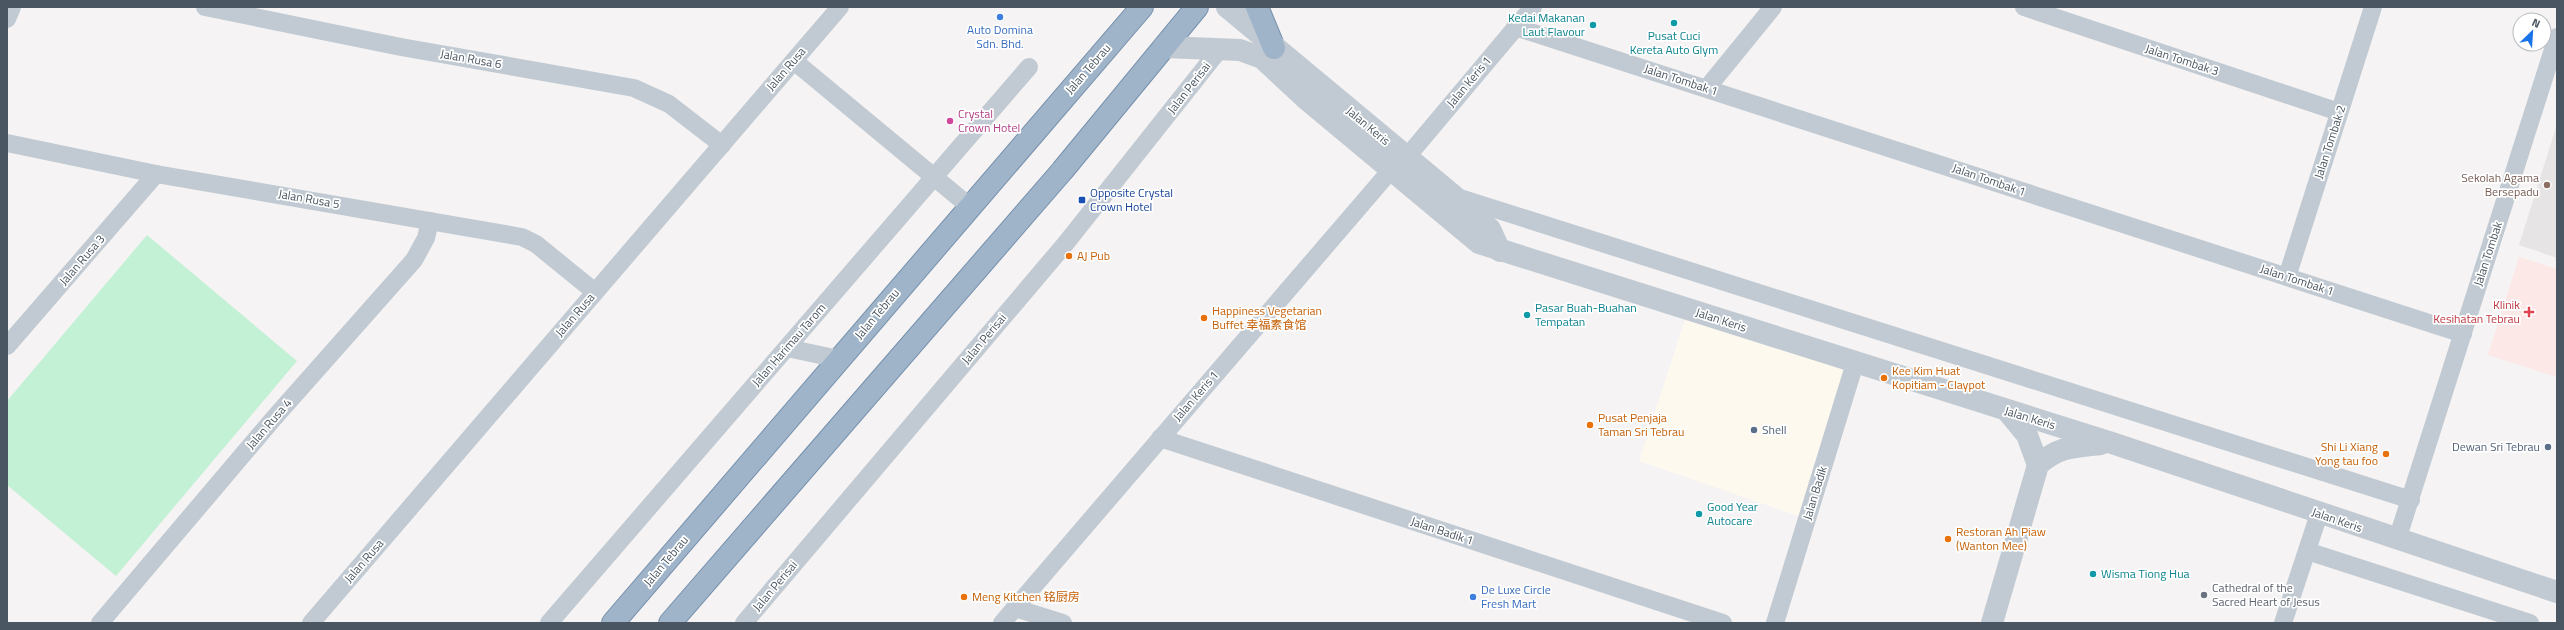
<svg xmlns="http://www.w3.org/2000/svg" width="2564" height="630" font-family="'Titillium Web','Noto Sans SC',sans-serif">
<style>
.commercial{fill:#fdf9ef}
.education{fill:#e6e4e5}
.medical{fill:#fce8e6}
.green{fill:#c3f1d5}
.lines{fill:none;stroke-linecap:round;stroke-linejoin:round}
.trunk-casing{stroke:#7690ad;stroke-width:24}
.minor{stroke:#c1cad2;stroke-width:18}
.tertiary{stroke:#c1cad2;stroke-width:22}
.trunk{stroke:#9fb4c9;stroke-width:22}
.shop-dot{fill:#3f7fe0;stroke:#fff;stroke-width:1.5}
.culture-dot{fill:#0f9aa8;stroke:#fff;stroke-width:1.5}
.hotel-dot{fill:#d1479c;stroke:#fff;stroke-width:1.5}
.education-dot{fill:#8d6e63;stroke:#fff;stroke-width:1.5}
.transit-dot{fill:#1a4fb4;stroke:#fff;stroke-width:1.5}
.food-dot{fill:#e8710a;stroke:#fff;stroke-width:1.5}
.health-dot{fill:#e0444e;stroke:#fff;stroke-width:1.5}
.service-dot{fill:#5c6f8a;stroke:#fff;stroke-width:1.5}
.worship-dot{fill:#6b7280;stroke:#fff;stroke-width:1.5}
.labels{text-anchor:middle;stroke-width:3.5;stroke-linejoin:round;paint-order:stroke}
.culture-label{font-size:12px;fill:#0d838f;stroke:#fff;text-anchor:start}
.shop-label{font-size:12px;fill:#366cbe;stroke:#fff}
.street-label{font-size:12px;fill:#4a5661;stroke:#fff}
.hotel-label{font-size:12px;fill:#b23c85;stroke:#fff;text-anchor:start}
.education-label{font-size:12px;fill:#785e54;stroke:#fff;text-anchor:end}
.transit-label{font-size:12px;fill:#164399;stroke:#fff;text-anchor:start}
.food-label{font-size:12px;fill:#c56008;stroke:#fff;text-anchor:start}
.health-label{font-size:12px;fill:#be3a42;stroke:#fff;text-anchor:end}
.service-label{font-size:12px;fill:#4e5e75;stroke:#fff;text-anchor:start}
.worship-label{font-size:12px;fill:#5b616d;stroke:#fff;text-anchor:start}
</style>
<rect width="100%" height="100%" fill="#f5f3f3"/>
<polygon class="commercial" points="1688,310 1855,363 1807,519 1639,461"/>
<polygon class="education" points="2557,124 2557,258 2519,245"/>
<polygon class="medical" points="2519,257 2557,269 2557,377 2488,355"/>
<polygon class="green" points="147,235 297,361 116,576 7,485 7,401"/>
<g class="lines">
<g class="trunk-casing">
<g id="trunk">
<polyline points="1257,7 1274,48"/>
<polyline points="613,623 1142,7"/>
<polyline points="670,623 1062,171 1197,7"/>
</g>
</g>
<g class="minor">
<polyline points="205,7 401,47 634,88 669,104 722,145"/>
<polyline points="2024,7 2339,112"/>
<polyline points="7,19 12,7"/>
<polyline points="1515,27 2463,334"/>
<polyline points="794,61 969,206"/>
<polyline points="1707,88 1773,7"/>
<polyline points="7,143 156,174 522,237 536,244 595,292"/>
<polyline points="1406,158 1533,7"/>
<polyline points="1457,197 2411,500"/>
<polyline points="2287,277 2373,7"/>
<polyline points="7,346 156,174"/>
<polyline points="787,348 839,359"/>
<polyline points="1160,438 1723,623"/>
<polyline points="2397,540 2557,37"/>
<polyline points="2307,551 2530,623"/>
<polyline points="1015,608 1063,623"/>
<polyline points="100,623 274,418 414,260 426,238 430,221"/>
<polyline points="311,623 840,7"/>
<polyline points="549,623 1029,67"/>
<polyline points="744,623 1066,243 1219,50"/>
<polyline points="1002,623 1391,170"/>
<polyline points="1775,623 1855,363"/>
<polyline points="2283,623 2319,514"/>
</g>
<g class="tertiary">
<polyline points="1227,7 1454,196 1490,229 1500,251"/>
<polyline points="1164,47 1240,50 1262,58 1305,98 1479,243 2112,443 2557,592"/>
<polyline points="2008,412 2027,435 2038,465"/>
<path d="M1992,623L2038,465C2059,446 2074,447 2101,444"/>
</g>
<use href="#trunk" class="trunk"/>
</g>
<g class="shop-dot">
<circle cx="1000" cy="17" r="4"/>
<circle cx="1473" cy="597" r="4"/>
</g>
<g class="culture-dot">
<circle cx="1674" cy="23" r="4"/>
<circle cx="1593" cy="25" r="4"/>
<circle cx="1527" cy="315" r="4"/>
<circle cx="1699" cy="514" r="4"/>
<circle cx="2093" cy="574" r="4"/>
</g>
<circle class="hotel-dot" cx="950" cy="121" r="4"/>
<circle class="education-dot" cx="2547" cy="185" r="4"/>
<rect class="transit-dot" x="1078" y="196" width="8" height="8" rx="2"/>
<g class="food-dot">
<circle cx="1069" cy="256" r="4"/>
<circle cx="1204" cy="318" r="4"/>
<circle cx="1884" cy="378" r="4"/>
<circle cx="1590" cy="425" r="4"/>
<circle cx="2386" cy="454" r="4"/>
<circle cx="1948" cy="539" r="4"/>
<circle cx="964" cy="597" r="4"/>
</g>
<path class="health-dot" d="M2527 306h4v4h4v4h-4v4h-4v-4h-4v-4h4z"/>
<g class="service-dot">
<circle cx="1754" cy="430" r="4"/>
<circle cx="2548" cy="447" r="4"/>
</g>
<circle class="worship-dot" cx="2204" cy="595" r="4"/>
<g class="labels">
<g class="culture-label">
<text x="1585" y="22" text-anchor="end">Kedai Makanan<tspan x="1585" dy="14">Laut Flavour</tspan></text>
<text x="1674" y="40" text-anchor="middle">Pusat Cuci<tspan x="1674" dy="14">Kereta Auto Glym</tspan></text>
<text x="1535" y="312">Pasar Buah-Buahan<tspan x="1535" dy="14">Tempatan</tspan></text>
<text x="1707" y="511">Good Year<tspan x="1707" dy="14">Autocare</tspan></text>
<text x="2101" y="578">Wisma Tiong Hua</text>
</g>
<g class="shop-label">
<text x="1000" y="34">Auto Domina<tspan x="1000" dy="14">Sdn. Bhd.</tspan></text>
<text x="1481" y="594" text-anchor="start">De Luxe Circle<tspan x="1481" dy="14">Fresh Mart</tspan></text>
</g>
<g class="street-label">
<text transform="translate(471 59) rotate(10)" y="4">Jalan Rusa 6</text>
<text transform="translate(2182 60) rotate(18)" y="4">Jalan Tombak 3</text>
<text transform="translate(786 69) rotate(-49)" y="4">Jalan Rusa</text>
<text transform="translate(1088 69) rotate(-49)" y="4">Jalan Tebrau</text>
<text transform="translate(1681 80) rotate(18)" y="4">Jalan Tombak 1</text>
<text transform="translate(1469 82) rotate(-50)" y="4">Jalan Keris 1</text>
<text transform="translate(1189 88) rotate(-52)" y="4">Jalan Perisai</text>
<text transform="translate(1368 126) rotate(40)" y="4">Jalan Keris</text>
<text transform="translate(2330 142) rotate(-72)" y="4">Jalan Tombak 2</text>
<text transform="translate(1989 180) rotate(19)" y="4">Jalan Tombak 1</text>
<text transform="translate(309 199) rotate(10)" y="4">Jalan Rusa 5</text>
<text transform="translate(2488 254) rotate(-72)" y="4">Jalan Tombak</text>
<text transform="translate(82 260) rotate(-49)" y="4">Jalan Rusa 3</text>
<text transform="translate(2297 280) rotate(18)" y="4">Jalan Tombak 1</text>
<text transform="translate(877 314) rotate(-50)" y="4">Jalan Tebrau</text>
<text transform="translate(575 315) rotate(-49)" y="4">Jalan Rusa</text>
<text transform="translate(1721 320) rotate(18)" y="4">Jalan Keris</text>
<text transform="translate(984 339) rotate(-50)" y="4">Jalan Perisai</text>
<text transform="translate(789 345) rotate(-49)" y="4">Jalan Harimau Tarom</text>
<text transform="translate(1196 396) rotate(-49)" y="4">Jalan Keris 1</text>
<text transform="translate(2030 418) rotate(17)" y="4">Jalan Keris</text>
<text transform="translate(269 424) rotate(-49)" y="4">Jalan Rusa 4</text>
<text transform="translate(1815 493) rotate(-73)" y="4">Jalan Badik</text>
<text transform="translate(2337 520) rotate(19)" y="4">Jalan Keris</text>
<text transform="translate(1442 531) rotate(18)" y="4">Jalan Badik 1</text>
<text transform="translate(364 561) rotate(-49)" y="4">Jalan Rusa</text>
<text transform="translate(666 561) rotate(-50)" y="4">Jalan Tebrau</text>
<text transform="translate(775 586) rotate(-50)" y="4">Jalan Perisai</text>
</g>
<g class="hotel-label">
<text x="958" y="118">Crystal<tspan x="958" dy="14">Crown Hotel</tspan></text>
</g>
<g class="education-label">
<text x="2539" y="182">Sekolah Agama<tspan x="2539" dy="14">Bersepadu</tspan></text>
</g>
<g class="transit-label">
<text x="1090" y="197">Opposite Crystal<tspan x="1090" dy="14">Crown Hotel</tspan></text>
</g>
<g class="food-label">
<text x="1077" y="260">AJ Pub</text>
<text x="1212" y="315">Happiness Vegetarian<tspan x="1212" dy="14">Buffet 幸福素食馆</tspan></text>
<text x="1892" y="375">Kee Kim Huat<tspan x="1892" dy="14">Kopitiam - Claypot</tspan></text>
<text x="1598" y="422">Pusat Penjaja<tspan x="1598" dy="14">Taman Sri Tebrau</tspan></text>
<text x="2378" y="451" text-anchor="end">Shi Li Xiang<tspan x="2378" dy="14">Yong tau foo</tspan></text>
<text x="1956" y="536">Restoran Ah Piaw<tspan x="1956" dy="14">(Wanton Mee)</tspan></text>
<text x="972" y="601">Meng Kitchen 铭厨房</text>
</g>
<g class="health-label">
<text x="2520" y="309">Klinik<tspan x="2520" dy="14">Kesihatan Tebrau</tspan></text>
</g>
<g class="service-label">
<text x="1762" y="434">Shell</text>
<text x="2540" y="451" text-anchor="end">Dewan Sri Tebrau</text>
</g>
<g class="worship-label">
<text x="2212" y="592">Cathedral of the<tspan x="2212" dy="14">Sacred Heart of Jesus</tspan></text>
</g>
</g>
<rect width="2564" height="630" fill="none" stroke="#4a5661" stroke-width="16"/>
<g transform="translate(2532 32) rotate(25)"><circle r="19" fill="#ffffff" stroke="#b7bbc0"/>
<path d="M0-3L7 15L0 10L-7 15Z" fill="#1a73e8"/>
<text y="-6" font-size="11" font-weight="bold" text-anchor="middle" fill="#4a5661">N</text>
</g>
</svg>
